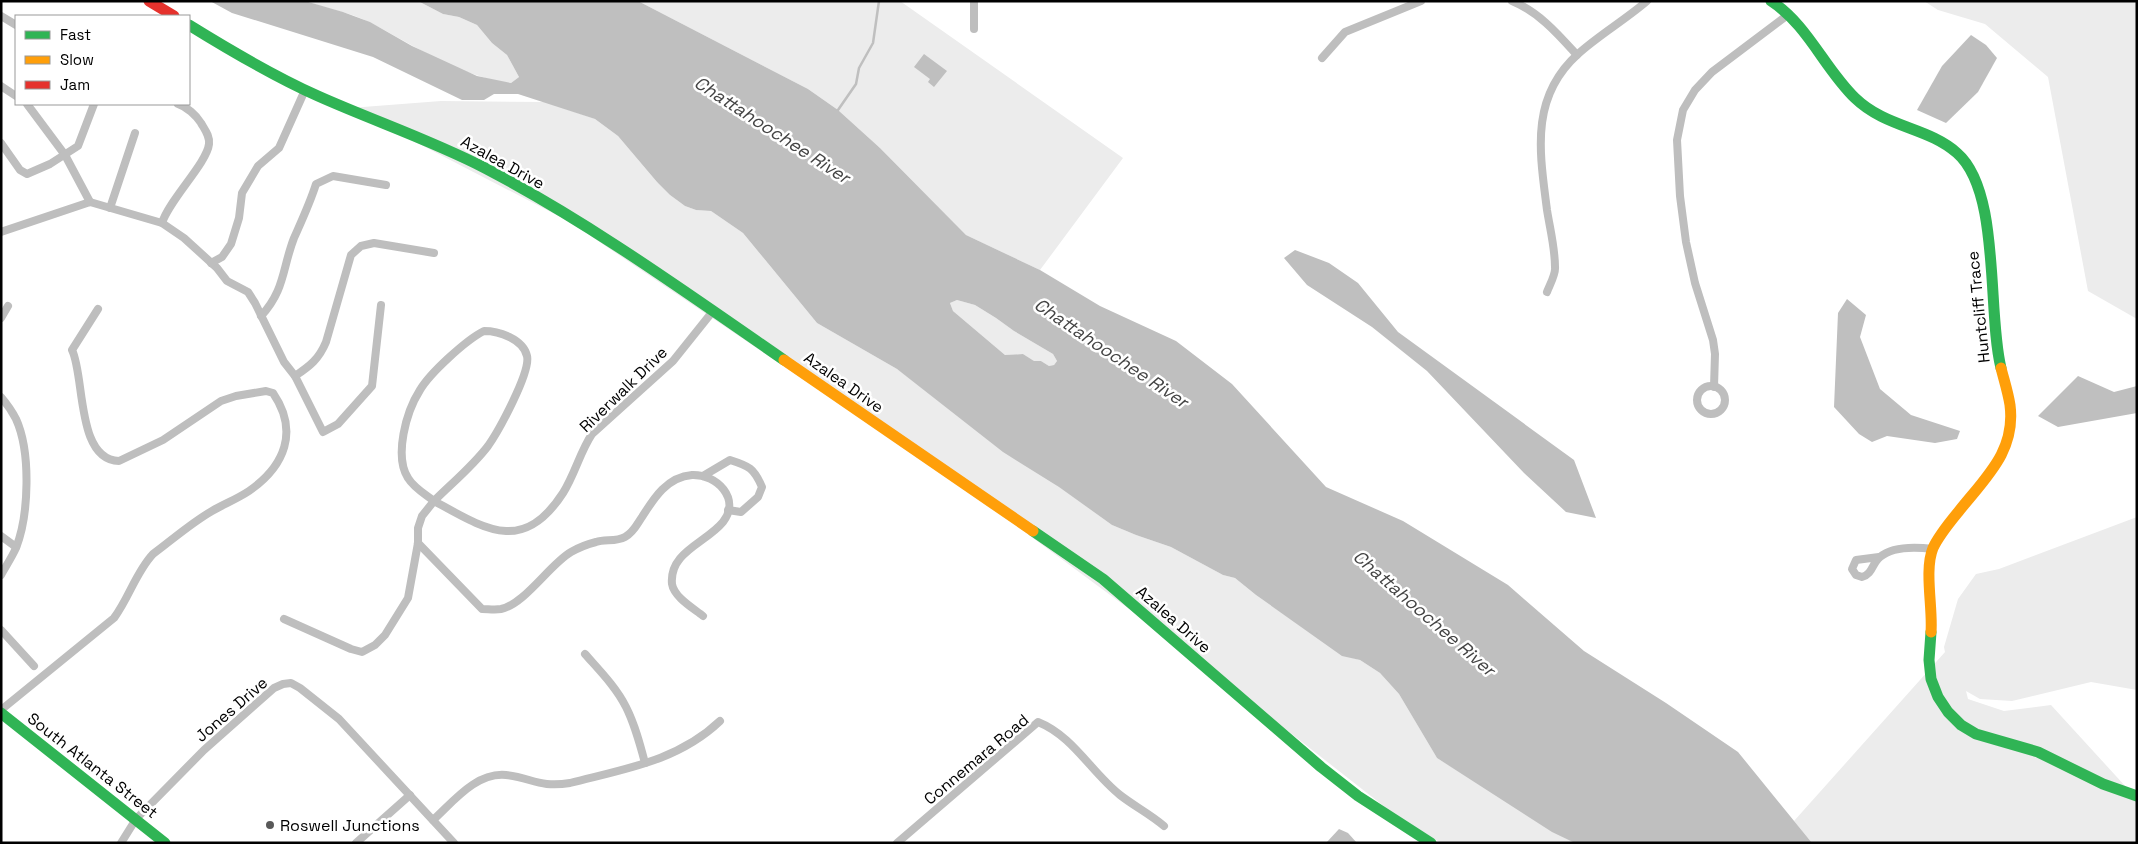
<svg xmlns="http://www.w3.org/2000/svg" width="2138" height="844" font-family="'Space Grotesk',sans-serif">
<style>
.green{fill:#ececec}
.water{fill:#bfbfbf;fill-rule:evenodd}
.lines{fill:none;stroke-linecap:round;stroke-linejoin:round}
.stream{stroke:#bfbfbf;stroke-width:2.5}
.street{stroke:#bebebe;stroke-width:8}
.fast{stroke:#30b455;stroke-width:11}
.slow{stroke:#ff9f0a;stroke-width:11}
.jam{stroke:#e5322d;stroke-width:11}
.poi-dot{fill:#595959;stroke:#fff;stroke-width:2}
.labels{text-anchor:middle;stroke-width:5;stroke-linejoin:round;paint-order:stroke}
.street-label{font-size:16px;fill:#000;stroke:#fff}
.poi-label{font-size:16px;fill:#000;stroke:#fff;text-anchor:start}
.water-label{font-size:18px;font-style:italic;fill:#444;stroke:#fff}
</style>
<rect width="100%" height="100%" fill="#fff"/>
<g class="green">
<path d="M305,1H418L443,14L459,17L477,25L492,43L507,55L519,77L511,83C460,77 415,46 371,23C350,12 327,9 305,1Z"/>
<polygon points="638,1 900,1 1123,158 1040,270 966,235 880,148 838,110 808,89"/>
<polygon points="1924,1 2137,1 2137,319 2088,291 2048,77 1985,24 1938,10"/>
<polygon points="441,101 546,102 595,119 618,136 657,182 670,195 685,206 696,210 711,211 743,233 817,323 897,369 1112,525 1136,535 1171,547 1223,575 1235,578 1256,595 1342,655 1360,660 1380,673 1399,694 1437,758 1575,843 1441,843 1390,811 1186,651 1014,524 850,411 570,222 350,108"/>
<polygon points="957,300 975,305 996,318 1014,331 1053,354 1057,361 1054,365 1049,366 1041,361 1035,362 1023,354 1005,355 953,311 950,303"/>
<polygon points="2137,517 2137,690 2091,682 2012,701 1980,699 1966,691 1968,699 2004,711 2051,705 2137,799 2137,843 1812,843 1794,821 1945,652 1944,647 1958,599 1976,574 1999,569"/>
</g>
<g class="water">
<path d="M210,1H305L343,12L370,22L412,46L477,76L511,83L519,77L507,55L492,43L477,25L459,17L443,14L418,1H638L808,89L838,110L880,148L966,235L1040,270L1100,306L1176,341L1232,384L1326,487L1403,521L1508,585L1584,651L1666,703L1738,752L1812,843H1575L1552,832L1437,758L1399,694L1380,673L1360,660L1342,656L1256,595L1235,578L1223,575L1171,547L1136,535L1112,525L1059,487L1003,452L897,369L817,323L743,233L711,211L696,210L685,206L670,195L657,182L618,136L595,119L518,94H494L484,100H462L373,57L232,13ZM957,300L975,305L996,318L1014,331L1053,354L1057,361L1054,365L1049,366L1041,361H1034L1023,354L1005,355L953,311L950,303Z"/>
<polygon points="1971,35 1986,45 1997,58 1978,92 1946,123 1917,110 1942,66"/>
<polygon points="924,54 947,71 934,87 928,82 930,79 914,67"/>
<polygon points="1295,250 1329,263 1358,283 1398,332 1574,460 1596,518 1566,512 1524,473 1427,371 1372,327 1307,285 1284,258"/>
<polygon points="1847,299 1866,315 1860,337 1880,389 1911,415 1960,431 1957,439 1935,443 1887,436 1872,442 1859,434 1834,407 1838,313"/>
<polygon points="2078,376 2114,392 2137,386 2137,413 2058,427 2038,416"/>
<polygon points="1339,829 1348,833 1357,843 1326,843"/>
</g>
<g class="lines">
<polyline class="stream" points="838,110 856,84 859,68 873,43 879,1"/>
<g class="street">
<polyline points="974,1 974,29"/>
<path d="M1512,1C1539,12 1558,34 1577,55"/>
<polyline points="1,16 16,25"/>
<polyline points="1322,58 1345,32 1421,1"/>
<polyline points="1,86 16,96"/>
<polyline points="27,104 65,155 90,202"/>
<polyline points="1,143 20,170 27,174 50,164 78,146 94,104"/>
<polyline points="110,208 135,133"/>
<path d="M162,223C169,200 207,163 209,144C210,136 205,130 201,123C196,115 187,107 178,104"/>
<polyline points="1,232 90,202 162,223 184,238 217,268 227,281 248,292 255,303 284,362 295,376 323,432 338,424 372,386 381,305"/>
<polyline points="211,263 222,257 231,244 239,218 242,193 258,166 279,148 305,90"/>
<path d="M1547,292C1550,284 1556,274 1555,267C1555,248 1550,229 1547,210C1540,154 1529,98 1578,54C1599,35 1625,20 1647,1"/>
<path d="M261,316C285,290 282,269 294,238C302,220 310,203 316,184L333,176L386,185"/>
<polyline points="1,318 8,306"/>
<path d="M484,331C499,331 523,339 527,356C531,372 498,432 488,446C472,467 452,483 434,501C425,494 414,488 408,478C394,456 406,412 420,390C430,373 466,340 484,331Z"/>
<path d="M295,376C310,366 319,359 326,342L351,255L361,246L374,243L434,253"/>
<circle cx="1711" cy="400" r="14"/>
<polyline points="1714,387 1715,354 1713,340 1695,283 1686,242 1680,196 1677,140 1683,110 1695,90 1712,72 1789,14"/>
<path d="M1,397C7,404 12,411 16,419C31,452 29,515 16,548C12,557 6,566 1,575"/>
<path d="M703,476L730,460C749,466 754,468 762,487L758,497L741,512L728,510"/>
<polyline points="1,536 16,547"/>
<path d="M418,543L482,609C488,609 495,610 501,609C525,604 550,564 571,552C578,548 588,544 596,542C605,539 616,542 625,537C634,532 637,524 642,517C654,498 667,477 692,475C717,474 741,499 723,522C706,543 669,552 672,584C674,597 693,608 703,616"/>
<path d="M1879,557L1856,560L1852,569L1856,575L1862,577C1873,574 1872,563 1880,557C1893,546 1917,547 1933,549"/>
<path d="M284,619L351,649L362,652L375,645L385,635L408,598L418,543V528L422,516L434,501C485,529 523,555 563,493C575,474 580,452 592,434L673,361L713,311"/>
<polyline points="1,630 34,666"/>
<path d="M585,654C600,671 616,687 626,707C635,725 640,744 645,763"/>
<path d="M1,710L114,618C129,598 136,572 153,554C172,540 191,523 212,511C224,504 237,499 249,491C285,466 299,431 273,393L266,391L236,396L221,401L163,440L119,461C76,460 85,376 72,350L98,309"/>
<path d="M433,820C453,802 476,772 506,775C532,778 540,788 570,783C624,769 678,761 720,721"/>
<polyline points="121,843 136,819 204,750 274,688 283,684 291,683 300,688 339,719 454,843"/>
<polyline points="356,843 410,795"/>
<path d="M897,843L1038,722C1073,736 1091,772 1120,795C1134,806 1150,814 1164,826"/>
</g>
<g class="fast">
<path d="M1771,1C1808,25 1824,68 1855,98C1886,128 1928,127 1957,153C2001,191 1987,312 2001,368"/>
<path d="M189,25C231,51 273,76 318,96C374,121 431,140 485,168C590,223 687,293 784,360"/>
<polyline points="1033,531 1103,579 1321,767 1358,796 1431,843"/>
<polyline points="1931,632 1929,660 1931,679 1938,697 1948,712 1961,725 1976,734 2038,752 2103,784 2137,796"/>
<polyline points="1,713 165,843"/>
</g>
<g class="slow">
<polyline points="784,360 1033,531"/>
<path d="M1931,632C1933,608 1924,570 1933,548C1939,535 1950,522 1959,511C1986,477 2016,451 2010,405C2008,392 2004,380 2001,368"/>
</g>
<polyline class="jam" points="149,1 174,16"/>
</g>
<circle class="poi-dot" cx="270" cy="825" r="5"/>
<g class="labels">
<g class="street-label">
<text transform="translate(503 162) rotate(29)" y="6">Azalea Drive</text>
<text transform="translate(1978 307) rotate(-96)" y="6">Huntcliff Trace</text>
<text transform="translate(844 382) rotate(35)" y="6">Azalea Drive</text>
<text transform="translate(623 389) rotate(-44)" y="6">Riverwalk Drive</text>
<text transform="translate(1174 619) rotate(41)" y="6">Azalea Drive</text>
<text transform="translate(231 709) rotate(-41)" y="6">Jones Drive</text>
<text transform="translate(976 759) rotate(-40)" y="6">Connemara Road</text>
<text transform="translate(93 765) rotate(38)" y="6">South Atlanta Street</text>
</g>
<g class="poi-label">
<text x="280" y="831">Roswell Junctions</text>
</g>
<g class="water-label">
<text transform="translate(772 130) rotate(33)" y="6">Chattahoochee River</text>
<text transform="translate(1111 353) rotate(34)" y="6">Chattahoochee River</text>
<text transform="translate(1424 613) rotate(41)" y="6">Chattahoochee River</text>
</g>
</g>
<rect width="2138" height="844" fill="none" stroke="#000000" stroke-width="5"/>
<rect x="15" y="15" width="175" height="90" fill="#ffffff" stroke="#999999"/>
<rect x="25" y="31" width="25" height="8" fill="#30b455" stroke="#999999"/>
<text x="60" y="40" font-size="15" fill="#000000">Fast</text>
<rect x="25" y="56" width="25" height="8" fill="#ff9f0a" stroke="#999999"/>
<text x="60" y="65" font-size="15" fill="#000000">Slow</text>
<rect x="25" y="81" width="25" height="8" fill="#e5322d" stroke="#999999"/>
<text x="60" y="90" font-size="15" fill="#000000">Jam</text>
</svg>
